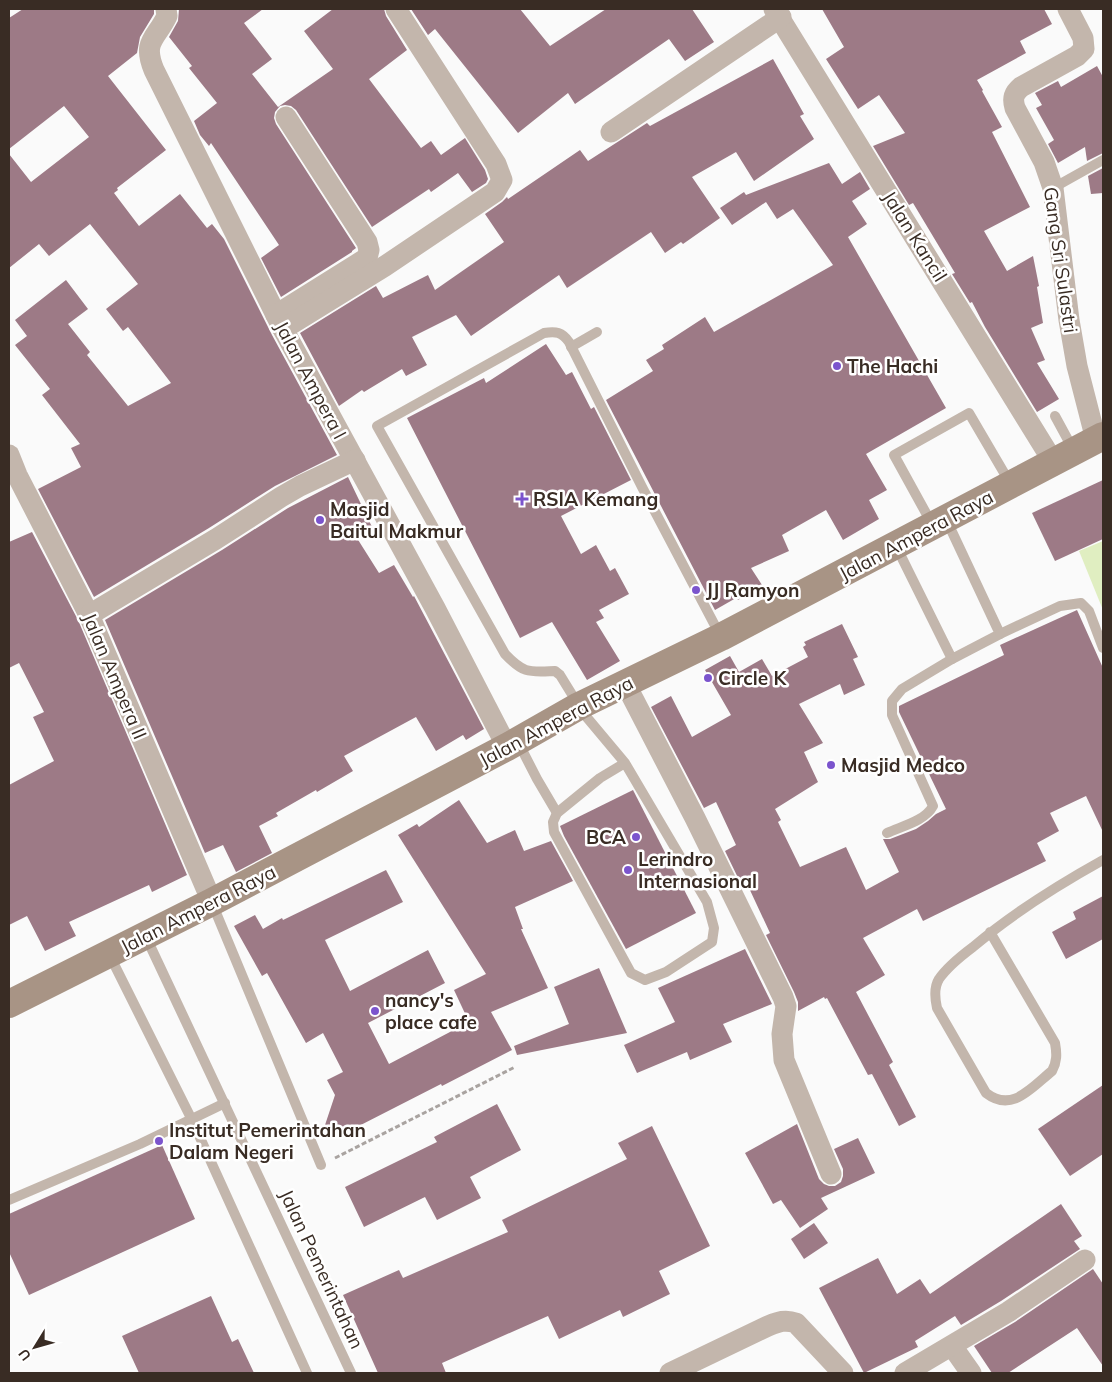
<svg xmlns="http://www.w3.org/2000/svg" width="1112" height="1382" font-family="Mulish,sans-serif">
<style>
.green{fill:#e0eec1}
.building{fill:#9d7a86}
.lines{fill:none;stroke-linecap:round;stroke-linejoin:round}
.path{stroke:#a9a3a0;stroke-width:3;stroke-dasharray:5 2.5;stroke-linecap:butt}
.lane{stroke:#c3b6ac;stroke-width:10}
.street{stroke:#c3b6ac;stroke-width:21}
.secondary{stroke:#a89485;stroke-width:28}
.poi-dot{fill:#7b54cd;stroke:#fff;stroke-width:2}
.labels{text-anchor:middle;stroke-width:5;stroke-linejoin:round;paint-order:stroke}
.street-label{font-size:19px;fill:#392c24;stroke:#fff}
.poi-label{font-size:19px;font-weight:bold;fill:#392c24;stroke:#fff;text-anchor:start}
</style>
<rect width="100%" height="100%" fill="#fafafa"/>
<polygon class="green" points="1103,541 1103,610 1079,551"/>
<g class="building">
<polygon points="23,9 154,9 154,14 140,37 137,53 108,76 166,150 117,188 118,190 114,193 139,226 180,194 207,228 212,224 224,239 272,335 337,455 275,486 209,528 94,597 38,489 81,467 71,448 80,444 42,395 50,389 15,345 27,336 15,320 66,280 88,309 68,324 90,352 87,355 128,406 171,383 128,327 123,331 106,309 138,284 90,224 49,256 39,244 9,268 9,154 31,182 89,137 64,106 9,149 9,18"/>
<polygon points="179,9 263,9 244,23 272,59 252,74 278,107 333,69 304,31 333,9 384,9 386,16 407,50 369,79 421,148 431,141 441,155 465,138 485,170 488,179 486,183 472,192 458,173 431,192 429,189 372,227 296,110 291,106 285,105 280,106 275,112 274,118 276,124 356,248 352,251 352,252 281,297 261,258 279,245 211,143 209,146 200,135 194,121 217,103 189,68 192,66 169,37 178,21"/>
<polygon points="411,9 520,9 550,46 606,9 692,9 714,42 685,61 669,39 575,104 568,93 518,133 435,29 428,35"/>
<polygon points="822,9 1044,9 1052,24 1020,41 1026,53 977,80 983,90 982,91 1002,127 992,132 1030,207 984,231 1007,271 1033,256 1039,286 1037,287 1043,323 1031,328 1045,360 1037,363 1059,399 1037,412 985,327 972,302 970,303 952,274 955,273 913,203 909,205 873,146 905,133 879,95 858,109 826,59 844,47"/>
<polygon points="773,59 804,114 800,116 814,139 754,181 736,152 692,177 720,218 683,244 681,242 665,253 651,232 567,288 559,275 471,336 456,315 412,337 427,365 406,376 402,369 364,392 362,390 339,406 300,333 376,286 383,298 428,275 435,290 504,242 485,214 502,202 507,197 508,199 580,150 588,161 647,123 650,126"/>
<polygon points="1097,66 1103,77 1103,153 1087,161 1085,147 1058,163 1048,144 1054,140 1036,108 1042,105 1035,93 1058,81 1061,87"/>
<polygon points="829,163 842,184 860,172 870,189 852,201 867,224 848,237 946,408 866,454 887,490 869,500 879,519 843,540 826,510 782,535 789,551 751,568 762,585 738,600 736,598 715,610 606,400 653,371 646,360 664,349 662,345 705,317 714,332 833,265 793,209 777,219 766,202 732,225 720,208 744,192 746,195"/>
<polygon points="1103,168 1103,193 1091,194 1088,176"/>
<polygon points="546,344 566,375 572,372 591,409 594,407 631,480 561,516 581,554 596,545 610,571 615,568 629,594 599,610 604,618 596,622 620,661 587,680 552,622 520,638 407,418 484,378 486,383"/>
<polygon points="348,477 372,527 355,535 379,573 394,565 413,597 414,596 484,729 466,740 463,735 436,751 416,717 344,756 353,771 317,792 316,790 276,813 278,816 259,826 272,853 236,872 223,845 205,853 105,620 222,550 288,508"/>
<polygon points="1103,480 1103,539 1055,561 1032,513"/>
<polygon points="32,532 78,620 187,875 152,892 149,885 69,922 76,936 45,951 27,916 9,925 9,785 54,761 33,717 44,712 19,663 9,668 9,542"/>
<polygon points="1077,610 1103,668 1103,832 1086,796 1050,813 1059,831 1037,843 1046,861 923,921 917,909 863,938 885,975 856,992 893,1062 889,1065 916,1117 899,1126 872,1074 868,1075 827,998 825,999 824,997 798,1011 798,1002 794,992 766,935 770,933 749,888 746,889 742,886 725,851 736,845 716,802 704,808 651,707 671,696 692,737 731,715 705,670 730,656 739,672 762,659 772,676 808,657 803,647 806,645 804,642 842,624 858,657 853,659 865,685 844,695 840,684 799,704 823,743 804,752 818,782 775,809 781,820 778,822 800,867 846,847 866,890 899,872 883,839 890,839 916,829 928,821 936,814 946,809 899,712 899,706 1004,655 1000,645"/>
<polygon points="633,790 696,913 626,949 564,836 560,826"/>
<polygon points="459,800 487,843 515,830 524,851 551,841 573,881 515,907 523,929 521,929 548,988 491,1012 512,1050 442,1086 441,1084 349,1131 347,1137 324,1128 335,1095 327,1080 343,1072 323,1033 306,1043 267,973 262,976 234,926 255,915 263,929 282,918 283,920 386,870 403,902 325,940 350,991 428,950 445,983 368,1023 389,1064 469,1022 454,990 486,974 398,835 417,824 419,827"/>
<polygon points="1103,896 1103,939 1066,959 1052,932 1076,919 1073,912"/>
<polygon points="745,949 772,1004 723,1024 732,1042 690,1060 687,1052 637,1073 624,1045 675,1022 658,988"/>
<polygon points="599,968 627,1033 517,1055 514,1046 569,1024 554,987"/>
<polygon points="1103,1085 1103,1154 1070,1176 1038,1129"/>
<polygon points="497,1104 521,1150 470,1177 481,1198 437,1220 425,1197 364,1227 345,1187 437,1142 434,1137"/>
<polygon points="797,1124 819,1179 824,1184 829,1186 835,1186 841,1182 843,1176 843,1169 834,1149 858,1138 875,1173 821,1198 828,1209 800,1228 781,1200 773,1204 745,1153"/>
<polygon points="652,1126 710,1246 659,1271 670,1294 623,1317 620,1310 559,1339 548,1316 442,1363 446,1373 378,1373 343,1295 399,1270 403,1278 508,1232 502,1220 627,1159 618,1143"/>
<polygon points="162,1145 195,1219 29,1295 9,1252 9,1214"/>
<polygon points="1061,1204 1082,1236 1074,1241 1080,1249 1001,1301 961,1325 955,1316 915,1341 918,1347 864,1373 819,1288 878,1258 897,1294 920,1279 930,1294"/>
<polygon points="814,1223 828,1243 804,1259 791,1239"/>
<polygon points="1093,1269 1103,1284 1103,1366 1077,1328 1008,1373 992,1373 974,1346 1015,1322"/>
<polygon points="211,1296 232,1342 238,1339 254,1373 139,1373 122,1336"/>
</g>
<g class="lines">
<polyline class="path" points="335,1158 515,1067"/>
<g class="lane">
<polyline points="1053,188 1103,160"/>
<polyline points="571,347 597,332"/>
<polyline points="1055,416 1074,451"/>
<polyline points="932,524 894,455 969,413 1010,483"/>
<polyline points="896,546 952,659 1000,634 946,519"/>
<polyline points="1000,634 1060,606 1081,603 1089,611 1103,648"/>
<polyline points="518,742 537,779 557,813"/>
<path d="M625,763L707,902L714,928L712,942L666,972L645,980L631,973L554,832L553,822L557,813L600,778L625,763L584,714L560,675L555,671C529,672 524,674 505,654L377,426L544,333C556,331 562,332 569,342L642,487L721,637"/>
<path d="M887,833C902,826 925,821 933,806L892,715V701L902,689L952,659"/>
<polyline points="212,903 321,1165"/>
<path d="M990,932L1055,1043C1057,1054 1057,1062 1052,1071C1031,1088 1012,1113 986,1093L937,1008C935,999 934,987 939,979C948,966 961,956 973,947C1013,913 1058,885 1103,860"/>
<polyline points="146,937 351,1373"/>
<polyline points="109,954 192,1120 307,1373"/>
<polyline points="9,1200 140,1144 225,1103"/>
</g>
<g class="street">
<path d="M166,9L167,16C156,39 142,41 154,70L283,329L435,608L507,747"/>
<polyline points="774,9 1054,463"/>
<path d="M1068,9L1083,38L1084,49L1077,56L1021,87C1014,93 1012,98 1015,108L1044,162L1053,188L1069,320L1077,366L1096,440"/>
<polyline points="611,132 781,17"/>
<polyline points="276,315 367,258 369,250 367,242 286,117"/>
<polyline points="283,329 385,266 495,192 502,180 496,164 396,9"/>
<polyline points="9,455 17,475 89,615 212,902"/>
<polyline points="89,615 216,539 281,497 300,486 355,460"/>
<polyline points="625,683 695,818 783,997 786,1006 782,1034 784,1060 831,1174"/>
<polyline points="952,1346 971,1373"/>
<path d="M670,1373L768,1326C778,1322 785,1319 796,1323L843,1373"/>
<polyline points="905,1373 1008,1312 1085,1260"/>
</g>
<polyline class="secondary" points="9,1004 212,902 507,747 579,706 721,637 1103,436"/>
</g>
<g class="poi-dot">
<circle cx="837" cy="366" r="5"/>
<path d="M519.5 491.5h5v5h5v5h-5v5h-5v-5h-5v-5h5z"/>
<circle cx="320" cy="520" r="5"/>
<circle cx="696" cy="590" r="5"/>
<circle cx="708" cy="678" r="5"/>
<circle cx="831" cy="765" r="5"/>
<circle cx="636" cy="837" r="5"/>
<circle cx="628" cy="870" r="5"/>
<circle cx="375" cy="1011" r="5"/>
<circle cx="159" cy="1141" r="5"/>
</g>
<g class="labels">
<g class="street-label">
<text transform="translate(915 236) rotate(58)" y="7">Jalan Kancil</text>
<text transform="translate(1061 260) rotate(82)" y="7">Gang Sri Sulastri</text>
<text transform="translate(311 380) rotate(62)" y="7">Jalan Ampera I</text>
<text transform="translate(916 535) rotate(-28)" y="7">Jalan Ampera Raya</text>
<text transform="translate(115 676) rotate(67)" y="7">Jalan Ampera II</text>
<text transform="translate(556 721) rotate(-28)" y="7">Jalan Ampera Raya</text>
<text transform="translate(198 909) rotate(-27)" y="7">Jalan Ampera Raya</text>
<text transform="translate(322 1269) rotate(65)" y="7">Jalan Pemerintahan</text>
</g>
<g class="poi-label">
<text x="847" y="373">The Hachi</text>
<text x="533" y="506">RSIA Kemang</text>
<text x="330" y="516">Masjid<tspan x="330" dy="22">Baitul Makmur</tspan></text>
<text x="706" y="597">JJ Ramyon</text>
<text x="718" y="685">Circle K</text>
<text x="841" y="772">Masjid Medco</text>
<text x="626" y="844" text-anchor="end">BCA</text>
<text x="638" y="866">Lerindro<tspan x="638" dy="22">Internasional</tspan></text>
<text x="385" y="1007">nancy's<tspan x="385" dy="22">place cafe</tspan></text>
<text x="169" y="1137">Institut Pemerintahan<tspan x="169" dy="22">Dalam Negeri</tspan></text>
</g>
</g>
<rect width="1112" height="1382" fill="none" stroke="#392c24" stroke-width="20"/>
<g transform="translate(35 1347) rotate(233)" stroke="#ffffff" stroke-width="4" paint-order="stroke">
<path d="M0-4L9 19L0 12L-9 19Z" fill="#392c24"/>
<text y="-8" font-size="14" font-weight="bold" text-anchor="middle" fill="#392c24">U</text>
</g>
</svg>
